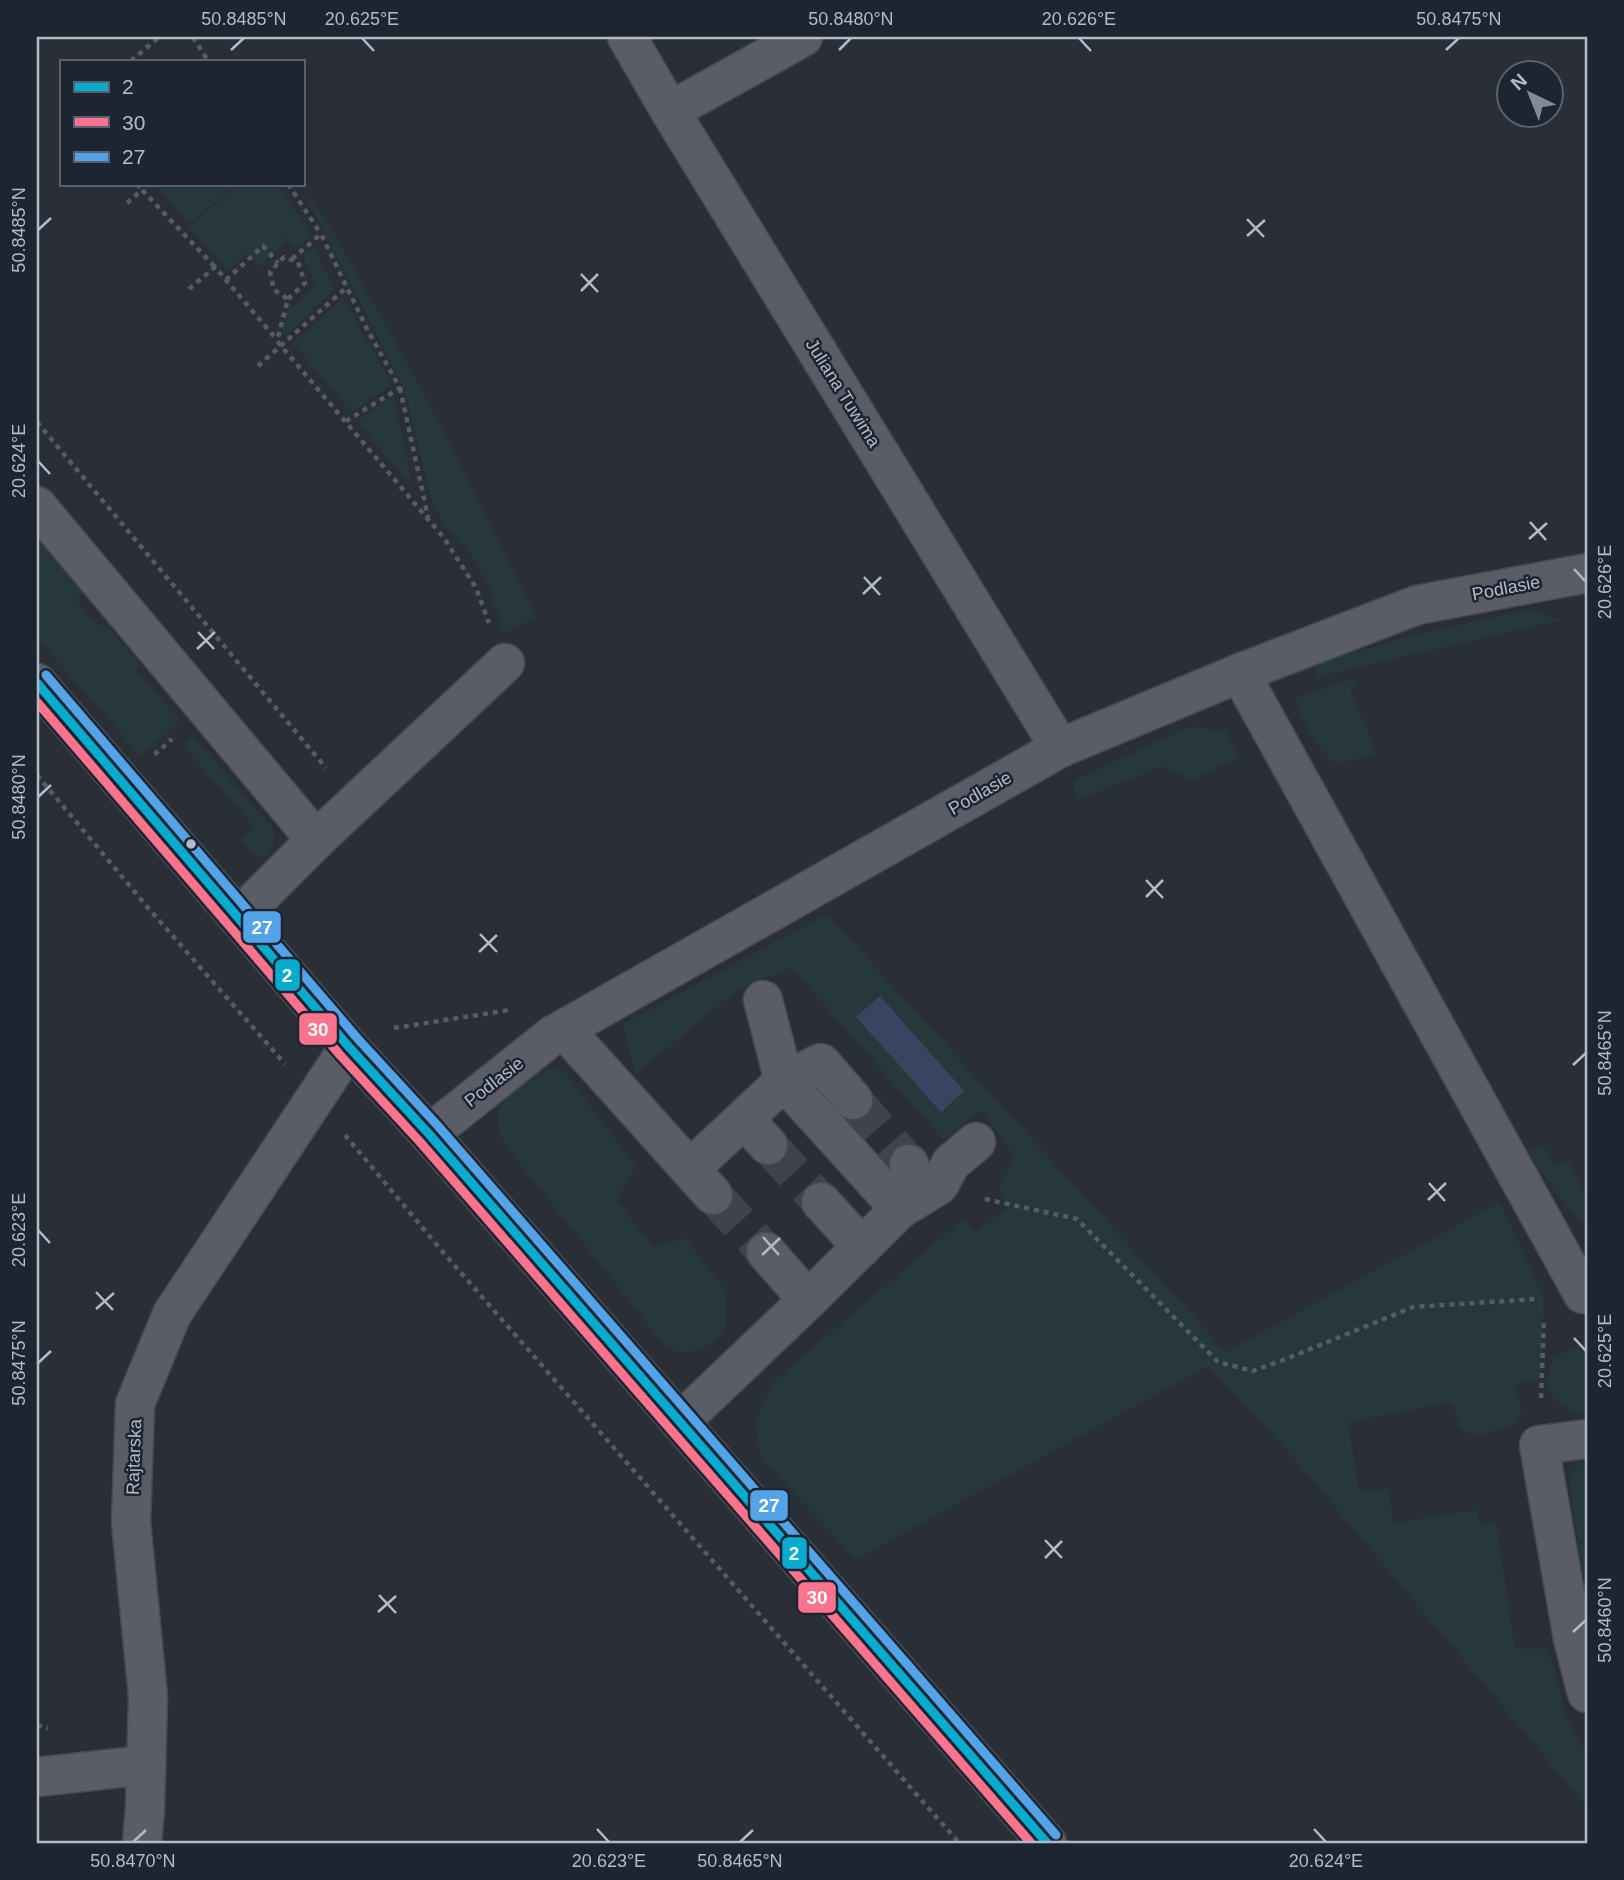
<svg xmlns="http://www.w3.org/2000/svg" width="1624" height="1880" font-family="Helvetica,sans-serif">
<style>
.green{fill:#27383d}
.water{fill:#374560}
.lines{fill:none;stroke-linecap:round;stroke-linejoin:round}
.minor-tunnel{stroke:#3f434d;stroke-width:38;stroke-dasharray:38 19;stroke-linecap:butt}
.minor-casing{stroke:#464950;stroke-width:41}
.path{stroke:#575c63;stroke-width:4.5;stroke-dasharray:5 5;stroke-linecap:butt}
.minor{stroke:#5a5d65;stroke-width:38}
.bus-1-casing{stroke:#1d2432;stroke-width:14}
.bus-2-casing{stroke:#1d2432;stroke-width:14}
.bus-3-casing{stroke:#1d2432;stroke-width:14}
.bus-1{stroke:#06acd0;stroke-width:9}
.bus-2{stroke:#fc738d;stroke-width:9}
.bus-3{stroke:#53a3e8;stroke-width:9}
.ticks{fill:none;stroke:#b3bac9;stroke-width:2.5}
.bus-dot{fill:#b3bac9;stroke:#1d2432;stroke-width:2.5}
.labels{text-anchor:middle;stroke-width:5;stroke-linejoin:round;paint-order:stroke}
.street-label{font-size:18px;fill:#b3bac9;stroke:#1d2432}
.line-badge{stroke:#1d2432;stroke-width:2.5}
.badge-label{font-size:19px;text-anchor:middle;font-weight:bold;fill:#fff}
.neatline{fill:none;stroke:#b3bac9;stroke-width:2.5}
.ticks-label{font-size:18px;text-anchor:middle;fill:#b3bac9}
</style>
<rect width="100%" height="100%" fill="#2a2e37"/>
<g class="green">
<polygon points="154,184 238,184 189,223"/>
<polygon points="240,184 278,184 311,236 295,248 280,232 286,242 259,267 247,253 228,271 188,227"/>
<polygon points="303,190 327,221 422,390 537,616 504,633 489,587 472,556 444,525 431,500 405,390"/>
<polygon points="314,247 334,289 285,336 282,332 289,304 294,307 314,288 310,265 305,266 304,256"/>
<polygon points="343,298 392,384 352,413 293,343"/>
<polygon points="393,393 413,487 357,422"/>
<polygon points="37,519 94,584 76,600 97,625 107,626 139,662 137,671 180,721 141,756 37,638"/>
<polygon points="1532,609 1560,620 1317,677 1315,664 1406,637"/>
<path d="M1357,678L1351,693L1377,754L1336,764C1314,746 1306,725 1295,698Z"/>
<polygon points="1191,726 1226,732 1239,757 1193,780 1161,766 1077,801 1073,781"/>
<path d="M192,736L273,828C277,843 272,853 258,859L241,840L254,827L183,745Z"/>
<polygon points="827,914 1226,1352 1500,1202 1544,1299 1541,1379 1513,1384 1522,1412 1516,1423 1484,1434 1466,1433 1459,1425 1452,1402 1348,1422 1359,1491 1389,1489 1393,1523 1477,1510 1481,1525 1496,1523 1515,1649 1546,1649 1550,1655 1566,1717 1587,1755 1587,1807 1294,1458 1208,1366 857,1559 761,1459 755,1422 774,1381 963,1219 977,1233 1009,1205 998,1188 1015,1157 981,1110 943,1140 792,968 740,988 635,1074 623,1024"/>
<polygon points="542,1069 563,1070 636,1167 616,1200 654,1247 685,1238 726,1291 726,1327 714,1342 698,1350 682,1353 666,1347 517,1160 500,1136 497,1114 504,1094 522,1076"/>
<polygon points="1543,1144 1553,1167 1569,1161 1587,1202 1587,1229 1550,1185 1528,1151"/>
<path d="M1587,1340V1413C1564,1412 1550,1400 1545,1377H1547L1554,1359Z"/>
<polygon points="1587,1458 1587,1591 1581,1563 1569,1481 1574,1469"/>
</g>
<polygon class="water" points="880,996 964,1091 941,1112 856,1017"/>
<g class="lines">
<g class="minor-tunnel">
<polyline points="853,1100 909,1164"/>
<polyline points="768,1145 821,1202"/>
<polyline points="713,1195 766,1252"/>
</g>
<g class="minor-casing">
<g id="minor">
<polyline points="627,37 670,111 1060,748"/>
<polyline points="670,111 803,37"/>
<polyline points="37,506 316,840 238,918"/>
<polyline points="1240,673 1583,1294 1587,1293"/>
<polyline points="37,683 349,1047 429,1134 1047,1843"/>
<polyline points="316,840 505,663"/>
<polyline points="763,1000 784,1081 821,1063 853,1100"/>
<polyline points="564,1029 713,1195"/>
<polyline points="744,1119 768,1145"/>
<polyline points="429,1134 553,1035 564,1029 1060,748 1240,673 1417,605 1587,573"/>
<polyline points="909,1164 921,1196"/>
<polyline points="690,1169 784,1081 900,1209 808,1300"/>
<polyline points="821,1202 862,1247"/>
<polyline points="900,1209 939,1185 951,1163 976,1142"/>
<polyline points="680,1422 808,1300 766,1252"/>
<polyline points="1587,1439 1539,1445 1573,1639 1587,1693"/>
<polyline points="37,1777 146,1765"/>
<polyline points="142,1843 145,1809 148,1696 131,1522 135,1404 172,1314 349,1047"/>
</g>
</g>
<g class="path">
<polyline points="193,37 208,61"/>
<polyline points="131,61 159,37"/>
<polyline points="61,125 61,124"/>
<polyline points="137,184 142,190"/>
<polyline points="288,184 321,234"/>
<polyline points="127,203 142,190 215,267"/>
<polyline points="292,259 321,234 368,331 400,388 346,421"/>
<polyline points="226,280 263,246 278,263"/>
<polyline points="189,289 215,267 277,340"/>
<polyline points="288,299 305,283 298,262 284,257 270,272 274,290 288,299 277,341 444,538 476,588 489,623"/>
<polyline points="258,366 346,288"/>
<polyline points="400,388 428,517"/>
<polyline points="37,422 326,768"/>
<polyline points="157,755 156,753 172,739"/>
<polyline points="37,775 149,909 285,1064"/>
<polyline points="394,1028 510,1010"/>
<polyline points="345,1135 442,1251 959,1843"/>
<polyline points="985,1199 1077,1219 1218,1362 1253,1371 1286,1359 1413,1307 1536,1299"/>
<polyline points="1541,1398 1544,1320"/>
<polyline points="37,1725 48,1728"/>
</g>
<use href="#minor" class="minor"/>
<g class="bus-1-casing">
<polyline id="bus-1" points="37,683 349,1047 429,1134 1047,1843"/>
</g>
<g class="bus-2-casing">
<polyline id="bus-2" points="37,702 340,1055 420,1142 1031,1843"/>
</g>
<g class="bus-3-casing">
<polyline id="bus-3" points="46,675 358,1039 438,1126 1056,1835"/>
</g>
<use href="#bus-1" class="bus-1"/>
<use href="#bus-2" class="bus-2"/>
<use href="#bus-3" class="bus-3"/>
</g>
<path class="ticks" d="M362,38L374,51M1079,38L1091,51M231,50L244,38M839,50L851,38M1446,50L1459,38M1247,219L1264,237M38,230L51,218M1247,236L1265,220M581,274L598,292M581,291L598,274M38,461L50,474M1530,522L1546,540M1529,539L1547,523M1574,569L1586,582M864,577L880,595M863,594L881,577M198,632L214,649M197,649L215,632M38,797L51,785M1146,880L1163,898M1146,897L1163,880M480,934L497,952M479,952L497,935M1573,1065L1586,1053M1429,1183L1445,1201M1428,1200L1446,1183M38,1230L50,1243M763,1237L779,1255M762,1255L780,1238M96,1292L113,1310M96,1309L114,1293M1574,1338L1586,1351M38,1363L51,1351M1045,1540L1062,1558M1045,1558L1062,1541M379,1595L396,1613M378,1612L396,1596M1573,1632L1586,1620M597,1829L609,1842M1314,1829L1326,1842M133,1842L146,1830M740,1842L753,1830"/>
<circle class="bus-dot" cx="191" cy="844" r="6"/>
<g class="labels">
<g class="street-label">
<text transform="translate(843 393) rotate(58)" y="6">Juliana Tuwima</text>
<text transform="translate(1506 588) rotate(-11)" y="6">Podlasie</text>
<text transform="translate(980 793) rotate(-30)" y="6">Podlasie</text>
<text transform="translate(494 1082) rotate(-38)" y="6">Podlasie</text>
<text transform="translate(134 1457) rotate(-88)" y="6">Rajtarska</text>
</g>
</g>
<g class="line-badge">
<rect x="242" y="910" width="40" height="34" rx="7" fill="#53a3e8"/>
<rect x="274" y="958" width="27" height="34" rx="7" fill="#06acd0"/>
<rect x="298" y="1012" width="40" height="34" rx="7" fill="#fc738d"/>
<rect x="749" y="1489" width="40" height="33" rx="7" fill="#53a3e8"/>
<rect x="781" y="1536" width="27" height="34" rx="7" fill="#06acd0"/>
<rect x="797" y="1581" width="40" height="33" rx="7" fill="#fc738d"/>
</g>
<g class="badge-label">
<text x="262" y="934">27</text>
<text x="287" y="982">2</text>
<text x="318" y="1036">30</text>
<text x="769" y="1512">27</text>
<text x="794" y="1560">2</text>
<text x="817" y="1604">30</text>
</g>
<rect width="1624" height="1880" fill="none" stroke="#1d2432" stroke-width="77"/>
<rect x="60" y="60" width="245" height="126" fill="#1d2432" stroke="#59606e" stroke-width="2"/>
<rect x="74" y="82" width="35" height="10" fill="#06acd0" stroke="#59606e" stroke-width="2"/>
<text x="122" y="94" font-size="21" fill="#b3bac9">2</text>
<rect x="74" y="117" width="35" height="10" fill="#fc738d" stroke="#59606e" stroke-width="2"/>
<text x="122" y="130" font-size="21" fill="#b3bac9">30</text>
<rect x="74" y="152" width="35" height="10" fill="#53a3e8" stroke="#59606e" stroke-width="2"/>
<text x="122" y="164" font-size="21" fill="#b3bac9">27</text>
<g transform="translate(1530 94) rotate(317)"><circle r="33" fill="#1d2432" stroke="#59606e" stroke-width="2"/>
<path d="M0-5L12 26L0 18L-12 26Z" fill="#838996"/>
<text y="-10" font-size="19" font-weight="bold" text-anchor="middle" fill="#b3bac9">N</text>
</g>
<rect x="38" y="38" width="1548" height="1804" class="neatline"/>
<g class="ticks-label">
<text x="244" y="25">50.8485°N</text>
<text x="362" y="25">20.625°E</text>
<text x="851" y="25">50.8480°N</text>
<text x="1079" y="25">20.626°E</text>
<text x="1459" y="25">50.8475°N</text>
<text transform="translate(19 230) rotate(-90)" y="6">50.8485°N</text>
<text transform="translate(19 461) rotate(-90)" y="6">20.624°E</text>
<text transform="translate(1605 582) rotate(-90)" y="6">20.626°E</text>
<text transform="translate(19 797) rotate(-90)" y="6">50.8480°N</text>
<text transform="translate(1605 1053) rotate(-90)" y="6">50.8465°N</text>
<text transform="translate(19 1230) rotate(-90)" y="6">20.623°E</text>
<text transform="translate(1605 1351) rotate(-90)" y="6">20.625°E</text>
<text transform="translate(19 1363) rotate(-90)" y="6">50.8475°N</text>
<text transform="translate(1605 1620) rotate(-90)" y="6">50.8460°N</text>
<text x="133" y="1867">50.8470°N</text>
<text x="609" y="1867">20.623°E</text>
<text x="740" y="1867">50.8465°N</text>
<text x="1326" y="1867">20.624°E</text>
</g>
</svg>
